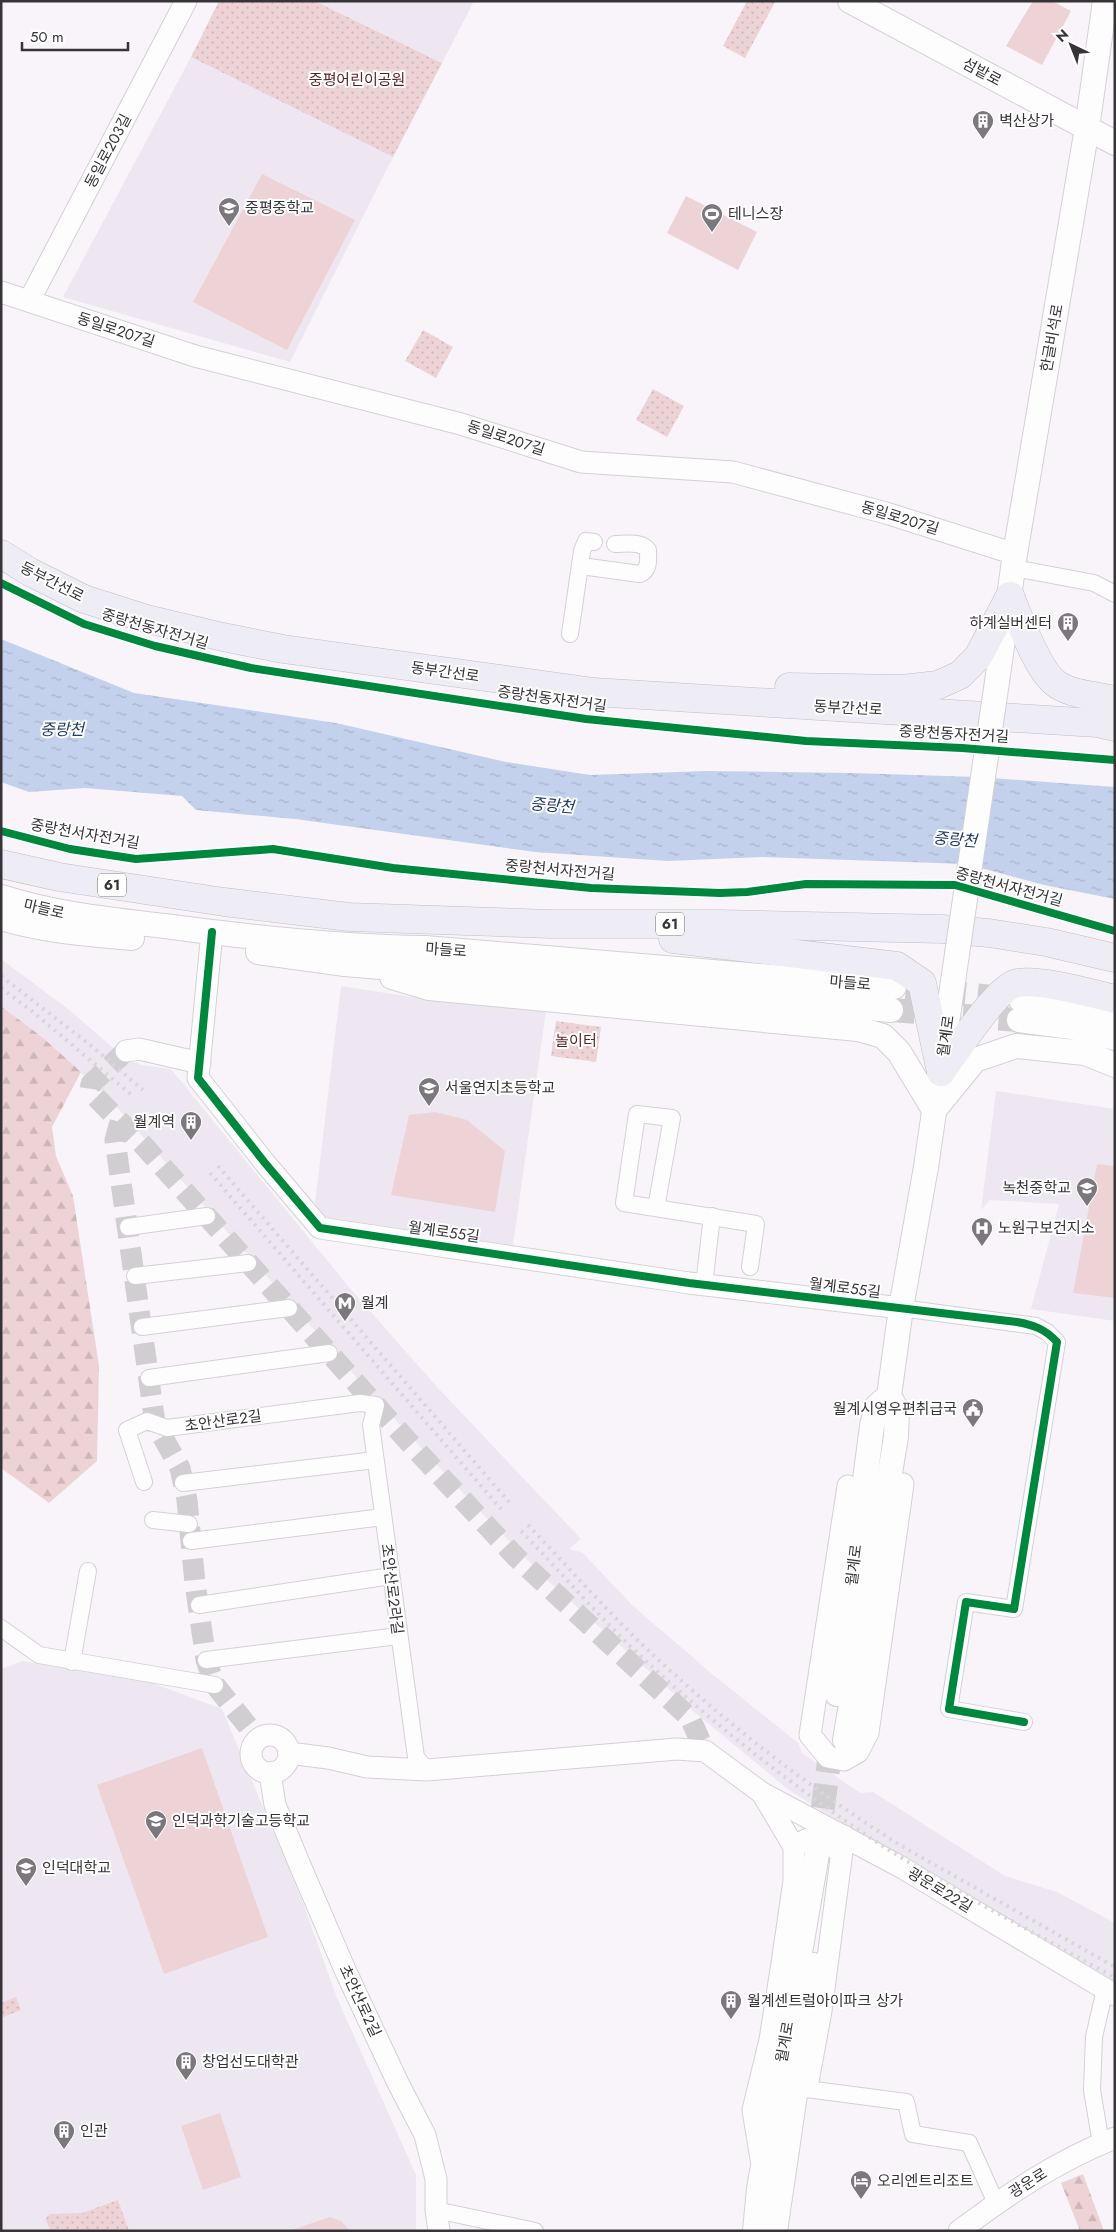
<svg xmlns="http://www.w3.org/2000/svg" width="1116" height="2232" font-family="Jost,'Noto Sans KR',sans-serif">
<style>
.built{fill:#eee7f1}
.grass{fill:url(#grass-dots)}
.forest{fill:url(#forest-firs)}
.garden{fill:#edd3d6}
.water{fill:url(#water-ripples)}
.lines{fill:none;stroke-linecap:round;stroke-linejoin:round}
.tertiary-tunnel{stroke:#d1ced2;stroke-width:21;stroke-dasharray:21 11;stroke-linecap:butt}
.secondary-tunnel{stroke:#d1ced2;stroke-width:24;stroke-dasharray:24 12;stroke-linecap:butt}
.minor-casing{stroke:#d4d1d5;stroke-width:18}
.tertiary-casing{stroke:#d4d1d5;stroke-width:23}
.secondary-casing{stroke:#d4d1d5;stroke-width:26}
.trunk-casing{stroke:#c0bdc8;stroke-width:29}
.minor{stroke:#fefdfe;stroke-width:16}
.tertiary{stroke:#fefdfe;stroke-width:21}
.secondary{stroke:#fefdfe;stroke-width:24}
.trunk{stroke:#eeecf4;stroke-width:28}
.rail{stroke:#d8d7d8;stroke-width:4;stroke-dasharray:2.5 5;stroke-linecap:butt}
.secondary-bridge-casing{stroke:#d4d1d5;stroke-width:26;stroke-linecap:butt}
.secondary-bridge{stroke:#fefdfe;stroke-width:24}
.cycleway-casing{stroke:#fff;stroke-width:11}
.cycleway{stroke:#00873e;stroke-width:8}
.labels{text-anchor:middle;stroke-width:4;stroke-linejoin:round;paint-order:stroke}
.shield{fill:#fff;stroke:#737174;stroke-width:1}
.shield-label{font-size:14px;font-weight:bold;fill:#373438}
.street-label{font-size:15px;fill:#373438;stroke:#fff}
.park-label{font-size:15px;fill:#5e2329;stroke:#fff}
.poi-label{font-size:15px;fill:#373438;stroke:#fff;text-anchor:start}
.water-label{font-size:16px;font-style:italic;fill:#203a68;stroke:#fff}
</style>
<defs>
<pattern id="grass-dots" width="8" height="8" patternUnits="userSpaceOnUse" patternTransform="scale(1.25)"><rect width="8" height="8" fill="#edd3d6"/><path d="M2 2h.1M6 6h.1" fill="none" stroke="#ccb6b8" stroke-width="1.8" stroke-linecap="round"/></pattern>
<pattern id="forest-firs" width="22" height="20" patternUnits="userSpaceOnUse" patternTransform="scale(1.25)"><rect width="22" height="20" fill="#edd3d6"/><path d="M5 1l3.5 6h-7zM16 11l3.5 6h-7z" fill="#ccb6b8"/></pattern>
<pattern id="water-ripples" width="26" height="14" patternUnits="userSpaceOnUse" patternTransform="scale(1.25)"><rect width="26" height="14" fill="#c4d1ec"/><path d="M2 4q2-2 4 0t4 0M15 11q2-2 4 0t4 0" fill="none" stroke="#a9b4cb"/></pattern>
</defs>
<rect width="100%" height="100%" fill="#f8f4f9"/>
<g class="built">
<polygon points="315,1 474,1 442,63"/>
<polygon points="191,57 393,157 290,362 63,297"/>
<polygon points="1,959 72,1012 127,1060 142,1065 171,1069 348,1286 438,1388 581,1539 569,1549 583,1553 633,1606 711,1673 798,1743 802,1753 860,1793 873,1792 1005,1876 1057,1892 1115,1923 1115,1983 935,1882 789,1790 693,1711 546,1579 473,1504 357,1378 111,1101 42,1037 1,1006"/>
<polygon points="341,986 425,999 546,1011 513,1245 324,1217 315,1203"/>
<polygon points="996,1091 1115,1109 1115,1321 1031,1309 1059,1204 990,1200 981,1210"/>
<polygon points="23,1661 152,1683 222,1709 303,1903 337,1998 416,2175 416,2231 1,2231 1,1669"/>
</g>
<g class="grass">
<polygon points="219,1 315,1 442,63 393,157 191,57"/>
<polygon points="747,1 775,2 745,58 723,46"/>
<polygon points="423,330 453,347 436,378 405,361"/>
<polygon points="653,389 684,406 667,437 636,420"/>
<polygon points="556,1021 601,1027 596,1062 551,1056"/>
<polygon points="16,1997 21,2010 1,2018 1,2003"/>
<polygon points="118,2200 129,2231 51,2231 45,2219 50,2214 82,2213"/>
</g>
<g class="forest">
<polygon points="1,1006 42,1037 81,1072 52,1127 56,1156 73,1196 99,1366 97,1461 49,1503 1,1468"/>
<polygon points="1083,2174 1104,2231 1080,2231 1061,2183"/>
</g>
<g class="garden">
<polygon points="1033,1 1052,1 1071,11 1042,65 1006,46"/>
<polygon points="262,174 355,220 287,350 193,302"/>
<polygon points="686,196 757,232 738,270 667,233"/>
<polygon points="435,1112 467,1120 505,1151 495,1212 391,1195 409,1115"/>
<polygon points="1097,1164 1115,1166 1115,1298 1073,1293"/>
<polygon points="202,1748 268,1937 164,1974 97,1785"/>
<polygon points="220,2113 241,2177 203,2190 181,2126"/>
<polygon points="330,2217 341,2221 350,2231 289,2231"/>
</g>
<polygon class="water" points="1,639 134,693 336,723 506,762 590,775 707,771 852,773 977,777 1115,787 1115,899 1044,885 966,864 762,857 668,861 535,852 295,819 196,810 182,796 85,788 29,792 1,782"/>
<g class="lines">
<g class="tertiary-tunnel">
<polyline points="126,1051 91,1084 90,1091 144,1146 406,1439 516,1557 690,1718 705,1751"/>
<polyline points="120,1122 115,1140 155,1423 180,1468 187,1500 195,1583 206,1660 215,1685 259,1740"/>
</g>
<g class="secondary-tunnel">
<polyline points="906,988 1012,999"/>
<polyline points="891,1010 1019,1020"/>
<polyline points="818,1844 832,1739"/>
</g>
<g class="minor-casing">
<g id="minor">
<path d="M581,566L640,574C650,570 648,559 648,550C641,541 626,544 615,544"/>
<polyline points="1014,568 1094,583 1115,594"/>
<polyline points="570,634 582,551 586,541 594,542"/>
<polyline points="656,1208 672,1118 637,1114 624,1203 756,1224 750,1267"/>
<polyline points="128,1227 207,1216"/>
<polyline points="135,1276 248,1263"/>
<polyline points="704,1285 712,1216"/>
<polyline points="901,1308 1036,1326 1047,1332 1057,1342 1014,1609 966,1602 949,1709 1024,1722"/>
<polyline points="142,1327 289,1308"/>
<polyline points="149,1378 329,1353"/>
<polyline points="144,1482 127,1430 147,1421 167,1428 360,1403 376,1405 371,1425 416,1757 427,1770"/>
<polyline points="183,1483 375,1460"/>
<polyline points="153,1520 189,1524"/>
<polyline points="191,1541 383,1517"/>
<polyline points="199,1605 391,1576"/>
<polyline points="1,1628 39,1655 215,1685"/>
<polyline points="206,1660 398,1636"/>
<polyline points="72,1662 88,1571"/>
<polyline points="807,2089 906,2102 913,2134 969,2143 996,2203"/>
<polyline points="1101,2144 1092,2090 1094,2037 1105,1989"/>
<polyline points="436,2210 535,2231"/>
</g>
</g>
<g class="tertiary-casing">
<g id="tertiary">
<polyline points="1,292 195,356 461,424 581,462 733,472 886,513 1015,554"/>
<polyline points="29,301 186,1"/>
<polyline points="212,932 198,1078 265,1163 320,1228 689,1283 901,1308"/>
<polyline points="126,1051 139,1049 200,1063"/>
<polyline points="848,1486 810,1735 828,1757 844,1760 858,1752 868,1733 903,1484"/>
<circle cx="270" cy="1754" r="19"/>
<polyline points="289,1753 328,1758 367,1767 427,1770 677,1749 705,1751 762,1793 901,1867 1115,1995"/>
<polyline points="270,1773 275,1805 299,1863 346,1972 398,2083 425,2135 436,2179 436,2210 439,2231"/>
<path d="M794,1847C807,1837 829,1829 837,1850"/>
<polyline points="807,2087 821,2011 844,1836"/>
<polyline points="761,2159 753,2110 770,2040 782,1963 794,1881 794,1847 762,1793"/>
<path d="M959,2231C1008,2194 1057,2161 1115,2138"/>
</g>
</g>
<g class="secondary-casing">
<g id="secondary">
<polyline points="850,1 1115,143"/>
<polyline points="998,675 1015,554 1087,128 1105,1"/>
<path d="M1,897C57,915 114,920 172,927C256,938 341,947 425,948L894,987"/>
<path d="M1,918C44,931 88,934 132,938"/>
<polyline points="258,952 345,964 891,1010"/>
<polyline points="392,977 429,988 858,1029 883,1036 899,1052 934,1110"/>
<polyline points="1021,1000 1067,1005 1115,1017"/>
<polyline points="1019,1020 1072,1027 1115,1038"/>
<polyline points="935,1109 975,1060 1016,1046 1085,1053 1115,1065"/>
<polyline points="837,1694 872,1426 877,1406 889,1396"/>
<polyline points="845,1740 896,1437 897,1410 889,1396 901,1308 926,1167 957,954"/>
<polyline points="755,2231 759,2189 817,1854"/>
<polyline points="775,2231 814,1965"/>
</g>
</g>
<g class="trunk-casing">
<g id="trunk">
<polyline points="1,554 30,572 84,599 147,619 223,637 283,649 594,692 1097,723 1115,727"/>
<path d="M1010,596C1019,618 1038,673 1058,685C1074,695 1097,696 1115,700"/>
<polyline points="789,687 902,689 938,685 960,675 978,657 1010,596"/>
<polyline points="1,864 59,877 224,902 349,917 550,924 720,924 942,929 989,933 1046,942 1115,958"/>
<polyline points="673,939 897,966 922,983 941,1072"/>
<path d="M941,1072C954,1054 997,987 1017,983C1041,979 1090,993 1115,999"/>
</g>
</g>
<use href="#minor" class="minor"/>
<use href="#tertiary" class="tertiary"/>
<use href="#secondary" class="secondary"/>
<use href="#trunk" class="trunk"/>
<g class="rail">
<polyline points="1,976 94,1048 143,1090"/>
<polyline points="1,988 33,1012 134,1097"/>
<polyline points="218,1166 509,1502"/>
<polyline points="210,1173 501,1509"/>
<path d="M528,1525C568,1567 607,1611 649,1651C725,1723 816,1793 905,1848L1115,1967"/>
<path d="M521,1531C555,1566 587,1603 622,1638C695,1710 787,1782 872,1839C950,1890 1034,1932 1115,1978"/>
</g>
<g class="secondary-bridge-casing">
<polyline id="secondary-bridge" points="957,954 998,675"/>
</g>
<use href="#secondary-bridge" class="secondary-bridge"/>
<g class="cycleway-casing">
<g id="cycleway">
<polyline points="1,583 84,624 155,646 251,668 586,719 806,741 962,748 1115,760"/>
<polyline points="1,831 70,849 136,859 273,849 393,868 591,888 720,893 747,892 806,884 955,885 1115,931"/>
<path d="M212,932L198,1078L265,1163L320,1228L689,1283L1017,1322C1034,1325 1045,1329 1057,1342L1014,1609L966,1602L949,1709L1024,1722"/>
</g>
</g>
<use href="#cycleway" class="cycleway"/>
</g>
<defs>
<g id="building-pin" transform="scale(1.125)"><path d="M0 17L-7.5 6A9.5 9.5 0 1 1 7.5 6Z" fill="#7b777c" stroke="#fff"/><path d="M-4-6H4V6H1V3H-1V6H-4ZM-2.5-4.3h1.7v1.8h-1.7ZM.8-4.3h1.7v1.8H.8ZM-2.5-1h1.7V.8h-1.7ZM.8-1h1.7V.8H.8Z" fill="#fff"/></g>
<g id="school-pin" transform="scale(1.125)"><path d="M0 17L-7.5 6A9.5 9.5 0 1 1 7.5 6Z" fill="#7b777c" stroke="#fff"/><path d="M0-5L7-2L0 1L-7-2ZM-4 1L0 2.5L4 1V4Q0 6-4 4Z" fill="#fff"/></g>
<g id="stadium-pin" transform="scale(1.125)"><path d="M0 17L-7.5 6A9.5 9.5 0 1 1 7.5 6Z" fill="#7b777c" stroke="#fff"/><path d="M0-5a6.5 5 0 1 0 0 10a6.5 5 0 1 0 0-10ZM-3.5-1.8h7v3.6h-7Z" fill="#fff"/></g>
<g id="hospital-pin" transform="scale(1.125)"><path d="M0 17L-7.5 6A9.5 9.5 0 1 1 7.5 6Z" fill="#7b777c" stroke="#fff"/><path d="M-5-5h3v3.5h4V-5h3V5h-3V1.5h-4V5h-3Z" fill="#fff"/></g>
<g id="metro-pin" transform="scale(1.125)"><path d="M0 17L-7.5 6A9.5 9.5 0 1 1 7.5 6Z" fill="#7b777c" stroke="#fff"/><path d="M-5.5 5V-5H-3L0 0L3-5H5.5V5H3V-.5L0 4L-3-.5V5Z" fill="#fff"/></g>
<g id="civic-pin" transform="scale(1.125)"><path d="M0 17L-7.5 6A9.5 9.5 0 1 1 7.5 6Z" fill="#7b777c" stroke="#fff"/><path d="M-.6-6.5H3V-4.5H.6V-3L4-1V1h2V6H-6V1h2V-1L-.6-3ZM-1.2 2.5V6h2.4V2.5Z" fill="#fff"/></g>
<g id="university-pin" transform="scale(1.125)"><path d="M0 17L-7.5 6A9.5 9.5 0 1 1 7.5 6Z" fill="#7b777c" stroke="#fff"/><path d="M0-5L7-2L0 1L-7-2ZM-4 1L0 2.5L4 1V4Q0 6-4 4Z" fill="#fff"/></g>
<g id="hotel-pin" transform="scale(1.125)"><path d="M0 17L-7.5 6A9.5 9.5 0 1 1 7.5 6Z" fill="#7b777c" stroke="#fff"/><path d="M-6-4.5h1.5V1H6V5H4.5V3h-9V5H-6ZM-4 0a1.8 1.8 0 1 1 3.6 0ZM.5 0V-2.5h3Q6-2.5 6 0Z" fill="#fff"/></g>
</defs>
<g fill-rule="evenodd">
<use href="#building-pin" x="983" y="121"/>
<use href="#school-pin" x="229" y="208"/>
<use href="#stadium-pin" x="712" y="214"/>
<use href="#building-pin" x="1068" y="623"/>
<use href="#school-pin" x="429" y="1088"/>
<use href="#building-pin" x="191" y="1122"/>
<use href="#school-pin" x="1087" y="1188"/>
<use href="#hospital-pin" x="982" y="1228"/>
<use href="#metro-pin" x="345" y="1303"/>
<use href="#civic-pin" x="973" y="1409"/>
<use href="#school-pin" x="156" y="1821"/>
<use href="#university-pin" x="26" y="1868"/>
<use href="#building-pin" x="731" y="2001"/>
<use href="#building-pin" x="186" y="2062"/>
<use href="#building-pin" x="64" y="2131"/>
<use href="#hotel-pin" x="861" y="2181"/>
</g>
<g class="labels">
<g class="shield">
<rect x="98" y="873.5" width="28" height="23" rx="4"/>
<rect x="656" y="912.5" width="28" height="23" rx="4"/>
</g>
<g class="shield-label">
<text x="112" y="890">61</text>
<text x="670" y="929">61</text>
</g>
<g class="street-label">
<text transform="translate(982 72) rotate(28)" y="5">섬밭로</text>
<text transform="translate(108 151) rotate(-62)" y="5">동일로203길</text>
<text transform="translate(116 330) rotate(18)" y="5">동일로207길</text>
<text transform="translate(1052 338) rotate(-80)" y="5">한글비석로</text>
<text transform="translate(506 438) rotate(18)" y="5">동일로207길</text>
<text transform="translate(900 518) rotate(17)" y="5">동일로207길</text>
<text transform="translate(52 582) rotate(27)" y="5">동부간선로</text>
<text transform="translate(155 629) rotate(16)" y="5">중랑천동자전거길</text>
<text transform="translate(445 672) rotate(8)" y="5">동부간선로</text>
<text transform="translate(552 699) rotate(8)" y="5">중랑천동자전거길</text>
<text transform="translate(848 708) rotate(3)" y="5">동부간선로</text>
<text transform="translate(954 734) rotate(3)" y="5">중랑천동자전거길</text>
<text transform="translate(85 834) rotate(10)" y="5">중랑천서자전거길</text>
<text transform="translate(560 870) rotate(5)" y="5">중랑천서자전거길</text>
<text transform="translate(1009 887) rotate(15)" y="5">중랑천서자전거길</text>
<text transform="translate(44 909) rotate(13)" y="5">마들로</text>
<text transform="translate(446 950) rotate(4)" y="5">마들로</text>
<text transform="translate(850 983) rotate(5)" y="5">마들로</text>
<text transform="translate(946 1036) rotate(-82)" y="5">월계로</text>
<text transform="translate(444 1232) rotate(8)" y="5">월계로55길</text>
<text transform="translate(845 1288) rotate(7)" y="5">월계로55길</text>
<text transform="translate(223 1421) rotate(-8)" y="5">초안산로2길</text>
<text transform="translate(854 1565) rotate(-83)" y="5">월계로</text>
<text transform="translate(392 1589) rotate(83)" y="5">초안산로2라길</text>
<text transform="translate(940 1890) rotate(31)" y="5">광운로22길</text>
<text transform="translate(360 2001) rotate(65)" y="5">초안산로2길</text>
<text transform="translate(785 2042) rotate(-80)" y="5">월계로</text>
<text transform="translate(1028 2183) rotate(-32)" y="5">광운로</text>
</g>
<g class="park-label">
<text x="357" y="85">중평어린이공원</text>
<text x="576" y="1046">놀이터</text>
</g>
<g class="poi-label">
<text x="999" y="126">벽산상가</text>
<text x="245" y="213">중평중학교</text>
<text x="728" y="219">테니스장</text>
<text x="1052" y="628" text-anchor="end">하계실버센터</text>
<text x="445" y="1093">서울연지초등학교</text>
<text x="175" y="1127" text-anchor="end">월계역</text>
<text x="1071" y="1193" text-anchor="end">녹천중학교</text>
<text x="998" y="1233">노원구보건지소</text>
<text x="361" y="1308">월계</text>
<text x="957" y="1414" text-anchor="end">월계시영우편취급국</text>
<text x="172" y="1826">인덕과학기술고등학교</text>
<text x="42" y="1873">인덕대학교</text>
<text x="747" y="2006">월계센트럴아이파크 상가</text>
<text x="202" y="2067">창업선도대학관</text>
<text x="80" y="2136">인관</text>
<text x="877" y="2186">오리엔트리조트</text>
</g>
<g class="water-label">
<text x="62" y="735">중랑천</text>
<text transform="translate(552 805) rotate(5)" y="6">중랑천</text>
<text transform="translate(955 839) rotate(5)" y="6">중랑천</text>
</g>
</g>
<rect width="1116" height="2232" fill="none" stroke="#373438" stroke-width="5"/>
<g transform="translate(1071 45) rotate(317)" stroke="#ffffff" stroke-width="4" paint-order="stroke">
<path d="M0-4L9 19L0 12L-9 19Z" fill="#373438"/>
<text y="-8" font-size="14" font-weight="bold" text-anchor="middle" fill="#373438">N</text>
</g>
<path d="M22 42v8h106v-8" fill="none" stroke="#373438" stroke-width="2.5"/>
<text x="30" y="42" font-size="15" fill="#373438" stroke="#ffffff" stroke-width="4" paint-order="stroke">50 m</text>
</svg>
